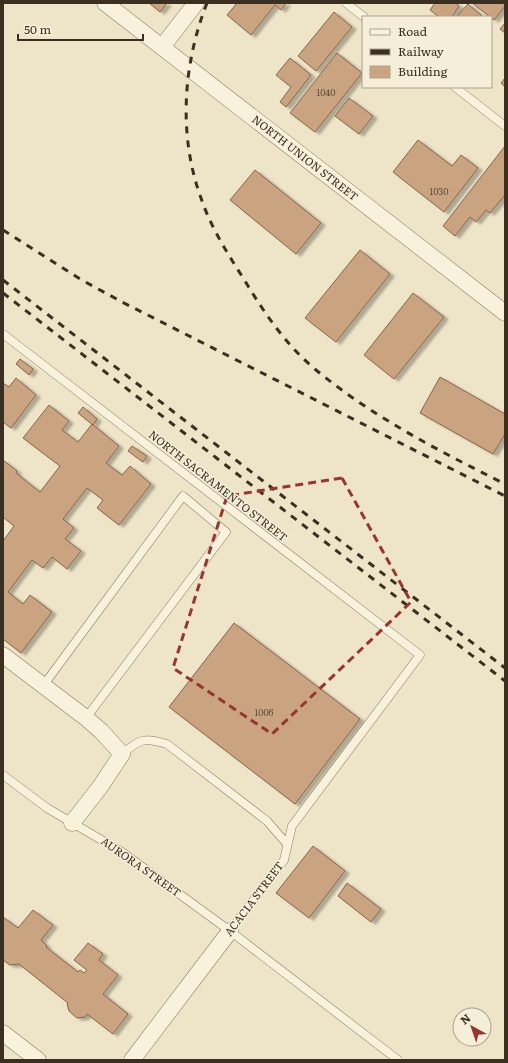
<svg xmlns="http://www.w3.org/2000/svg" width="508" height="1063" font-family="Literata,serif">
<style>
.building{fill:#caa481;stroke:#886445;filter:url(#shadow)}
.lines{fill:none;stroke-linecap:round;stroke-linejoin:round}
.service-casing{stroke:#8a785e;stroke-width:9}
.minor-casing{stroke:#8a785e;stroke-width:17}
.service{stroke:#f8f2dd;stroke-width:8}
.minor{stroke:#f8f2dd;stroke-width:16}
.rail{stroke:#3b2f21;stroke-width:3;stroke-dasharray:7 7;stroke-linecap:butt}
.marked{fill:none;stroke:#973630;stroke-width:3;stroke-dasharray:8 5;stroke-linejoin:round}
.labels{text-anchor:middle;stroke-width:3;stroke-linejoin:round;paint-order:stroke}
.number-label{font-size:9px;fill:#5f4c39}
.street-label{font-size:11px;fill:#3b2f21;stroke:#f5efd9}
</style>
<defs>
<filter id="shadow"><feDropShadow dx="4.5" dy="2.5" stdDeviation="1" flood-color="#0004"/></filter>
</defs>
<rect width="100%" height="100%" fill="#eee5c9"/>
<g class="building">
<polygon points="149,3 167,3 160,12"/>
<polygon points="237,3 286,3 281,10 275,5 251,35 227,15"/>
<polygon points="435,3 455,3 459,6 452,17 439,17 430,10"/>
<polygon points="472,3 505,3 505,6 494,20"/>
<polygon points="468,4 481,15 480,17 460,17 458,15"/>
<polygon points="334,12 352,27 316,71 298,56"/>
<polygon points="505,23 505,33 500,29"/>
<polygon points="337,53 362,73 315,132 290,113"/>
<polygon points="290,58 311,75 286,107 280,102 291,87 276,75"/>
<polygon points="505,78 505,87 501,83"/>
<polygon points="349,98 373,116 359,134 335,116"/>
<polygon points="418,140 452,166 461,155 478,168 444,212 393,172"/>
<polygon points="505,146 505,195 490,213 486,210 476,222 470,217 455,236 443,226"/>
<polygon points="255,170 321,223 296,254 230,200"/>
<polygon points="360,250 390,274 336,342 305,318"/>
<polygon points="413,293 444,317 394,379 364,355"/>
<polygon points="20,359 33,369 29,375 16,364"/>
<polygon points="440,377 505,414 505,434 493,454 420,413"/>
<polygon points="16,378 36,395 11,428 3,422 3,383 9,387"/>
<polygon points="49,405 69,421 62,430 78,442 92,424 119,446 106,463 122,475 130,466 151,484 119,525 97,508 103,500 87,488 63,519 74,528 65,539 81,551 67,569 52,557 43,568 32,560 8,592 23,604 30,595 52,612 21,653 3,639 3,541 14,526 3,517 3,460 17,471 16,473 40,492 60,466 23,438"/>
<polygon points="83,407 97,419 93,425 78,413"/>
<polygon points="132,446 147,456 143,462 128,451"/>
<polygon points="234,623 360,719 295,804 169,707"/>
<polygon points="313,846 345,871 309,918 276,893"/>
<polygon points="347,883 381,909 371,922 338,896"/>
<polygon points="33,910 53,925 41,940 47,946 46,947 78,972 80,970 84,973 87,970 74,960 88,943 103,954 99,960 118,975 103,994 128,1014 113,1034 87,1014 85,1017 77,1018 69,1011 67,1004 68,1003 19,964 10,965 3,960 3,917 18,928"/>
</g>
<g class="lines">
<g class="service-casing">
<g id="service">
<polyline points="346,3 364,17"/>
<polyline points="455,87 505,126"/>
<polyline points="3,334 420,655 292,826 284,860 230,931"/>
<polyline points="43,686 183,496 226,532 86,718"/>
<path d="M122,754C140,739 144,737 167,744L267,821L287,844"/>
<polyline points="3,775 47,808 122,852 230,931 398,1060"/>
</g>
</g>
<g class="minor-casing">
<g id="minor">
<polyline points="105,3 505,313"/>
<polyline points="162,47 196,3"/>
<polyline points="3,655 86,718 101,731 122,754 100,787 72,823"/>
<polyline points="3,1033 38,1060"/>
<polyline points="132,1060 230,931"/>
</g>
</g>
<use href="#service" class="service"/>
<use href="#minor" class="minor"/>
<g class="rail">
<path d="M207,3C183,64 178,135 201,198C211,228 228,254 245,281C265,314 286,345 316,370C373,417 439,451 505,484"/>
<polyline points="3,230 80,279 122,302 505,496"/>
<polyline points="3,280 505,668"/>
<polyline points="3,293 505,681"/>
</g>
</g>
<path class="marked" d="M342,478L411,602L272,734L173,668L227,496Z"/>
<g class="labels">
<g class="number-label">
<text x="326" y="96">1040</text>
<text x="439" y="195">1030</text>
<text x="264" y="716">1006</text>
</g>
<g class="street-label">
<text transform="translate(305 158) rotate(38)" y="4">NORTH UNION STREET</text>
<text transform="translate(218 486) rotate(38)" y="4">NORTH SACRAMENTO STREET</text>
<text transform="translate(141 867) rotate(35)" y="4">AURORA STREET</text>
<text transform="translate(254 899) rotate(-53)" y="4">ACACIA STREET</text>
</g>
</g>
<rect width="508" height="1063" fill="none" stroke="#3b2f21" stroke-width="8"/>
<rect x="362" y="16" width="130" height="72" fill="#f5efd9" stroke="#aba28f"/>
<rect x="370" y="29" width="20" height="6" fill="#f8f2dd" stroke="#aba28f"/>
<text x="398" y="36" font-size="12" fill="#3b2f21">Road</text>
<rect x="370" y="49" width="20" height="6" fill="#3b2f21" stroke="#aba28f"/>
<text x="398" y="56" font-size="12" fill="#3b2f21">Railway</text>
<rect x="370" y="66" width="20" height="12" fill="#caa481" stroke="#aba28f"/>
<text x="398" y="76" font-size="12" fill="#3b2f21">Building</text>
<g transform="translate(472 1027) rotate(320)"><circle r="19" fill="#f5efd9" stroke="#aba28f"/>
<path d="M0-3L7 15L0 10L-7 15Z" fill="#973630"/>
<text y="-6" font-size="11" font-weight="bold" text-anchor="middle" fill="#3b2f21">N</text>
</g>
<path d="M18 34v6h125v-6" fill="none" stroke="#3b2f21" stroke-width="2"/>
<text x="24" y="34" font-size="12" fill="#3b2f21" stroke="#f5efd9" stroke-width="3" paint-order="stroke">50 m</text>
</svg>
